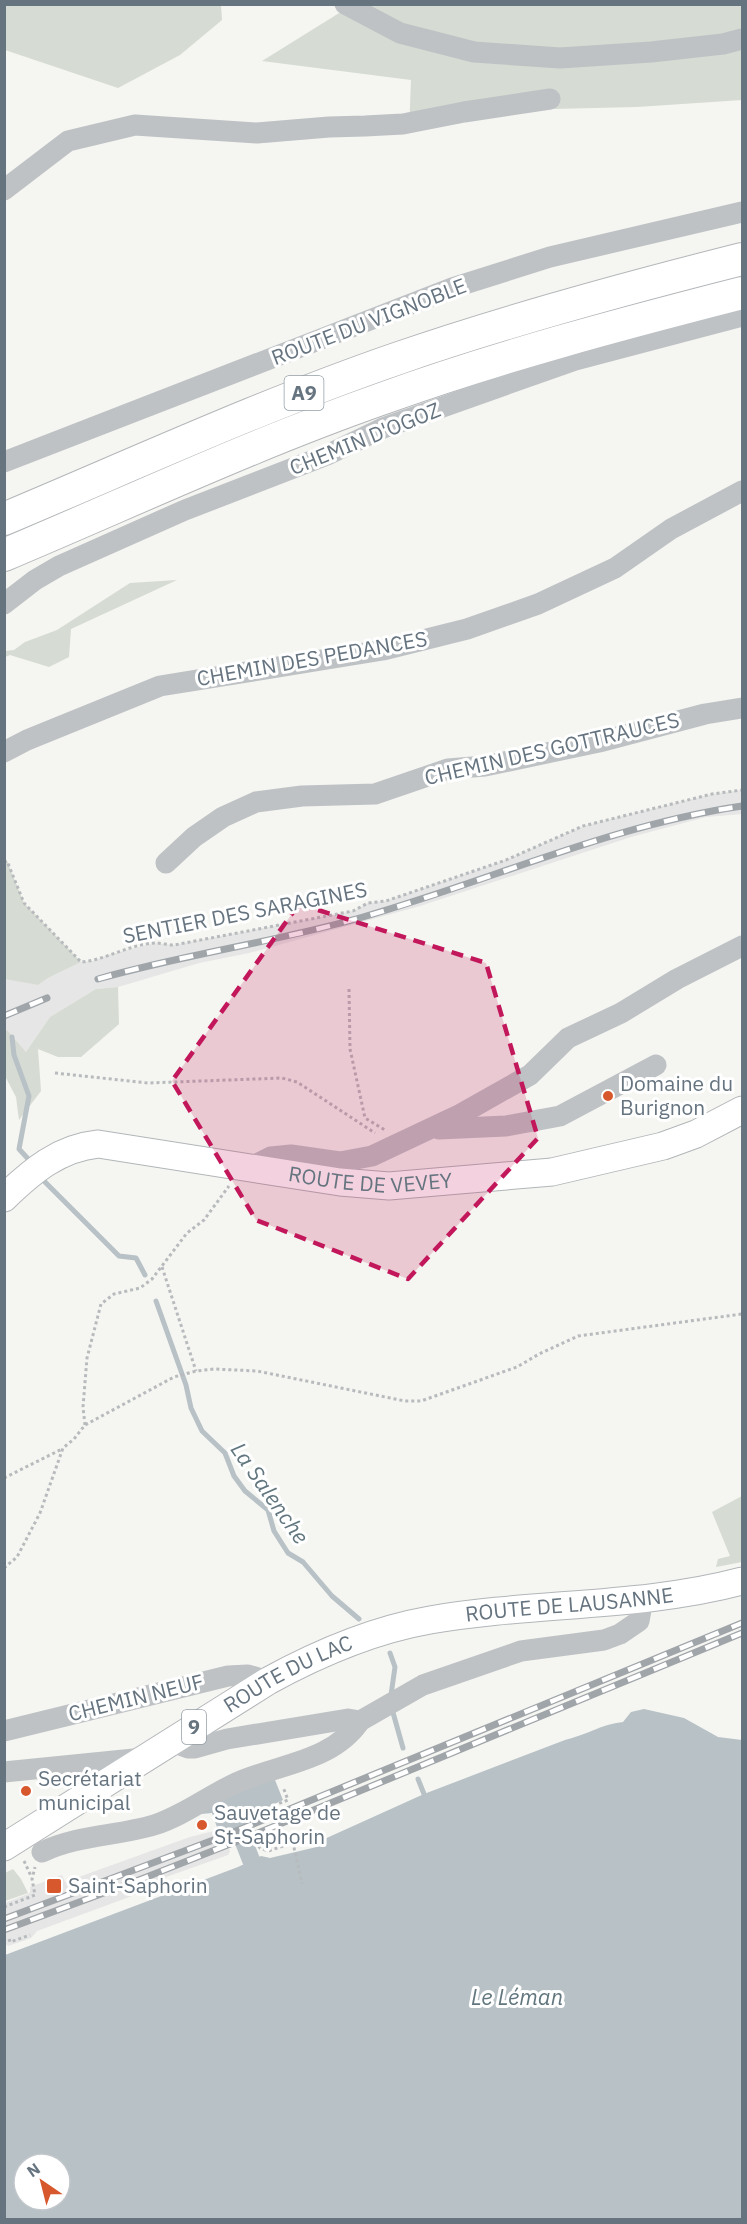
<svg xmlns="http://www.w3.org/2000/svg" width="747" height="2224" font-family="'IBM Plex Sans',sans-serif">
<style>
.built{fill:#e5e6e5}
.green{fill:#d6dbd3}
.water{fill:#b7c1c6;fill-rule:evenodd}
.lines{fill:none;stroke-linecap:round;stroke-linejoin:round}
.stream{stroke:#b7c1c6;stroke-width:5}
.canal{stroke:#b7c1c6;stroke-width:18}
.major-casing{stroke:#b2b6b9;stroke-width:29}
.highway-casing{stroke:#b3b6b9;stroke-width:34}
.path{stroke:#b8bbbd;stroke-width:3;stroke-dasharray:3 3;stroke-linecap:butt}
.minor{stroke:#bec2c5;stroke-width:21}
.major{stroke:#fff;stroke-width:27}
.highway{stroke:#fff;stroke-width:32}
.rail-casing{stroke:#a0a5aa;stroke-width:7}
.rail{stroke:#fff;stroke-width:4.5;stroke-dasharray:14;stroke-linecap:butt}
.marked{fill:#c2185b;fill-opacity:0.2;stroke:#c2185b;stroke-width:4.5;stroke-dasharray:12 8;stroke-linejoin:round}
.poi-dot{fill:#d8582e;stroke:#fff;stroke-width:2}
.labels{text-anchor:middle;stroke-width:6;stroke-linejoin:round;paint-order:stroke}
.shield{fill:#fff;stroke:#949ea6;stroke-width:1.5}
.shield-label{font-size:20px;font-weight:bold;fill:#667480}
.street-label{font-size:21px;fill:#667480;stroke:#fff}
.poi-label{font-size:21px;fill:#667480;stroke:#fff;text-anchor:start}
.water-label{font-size:22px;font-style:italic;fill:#61767e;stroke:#fff}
</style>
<rect width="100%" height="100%" fill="#f5f5f1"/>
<g class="built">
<polygon points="742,790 742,814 706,817 631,837 420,906 249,953 199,963 118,987 96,989 50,1017 26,1052 7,1030 5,1031 5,978 38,985 48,978 81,962 93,961 108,955 154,943 174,945 353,911 368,903 386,901 506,860 583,826 712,794"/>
<polygon points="218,1830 222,1830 230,1851 228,1855 166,1877 167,1883 37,1931 31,1938 8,1946 5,1943 5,1903 30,1893 30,1887 62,1875 65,1882 190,1837"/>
</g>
<g class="green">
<polygon points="5,4 221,5 222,20 180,55 118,88 5,50"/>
<polygon points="339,5 742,5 742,100 637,107 511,110 409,133 411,80 262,61 344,10"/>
<polygon points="177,580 71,629 69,657 49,667 10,655 5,657 5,651 14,650 25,642 57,630 130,583"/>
<polygon points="7,861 24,903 81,962 48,978 38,985 5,979 4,862"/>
<polygon points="118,987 119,1024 81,1057 58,1057 38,1049 41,1091 19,1120 16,1097 5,1076 5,1031 7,1030 26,1052 50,1017 96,989"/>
<polygon points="742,1496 742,1562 716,1567 718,1559 730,1556 712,1512"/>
<polygon points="13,1869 21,1879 28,1893 5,1901 5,1873"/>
</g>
<g class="water">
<path d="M644,1709L684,1718L718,1737L742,1740V2219H5V1955L238,1867L261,1856L270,1858L321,1846L320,1841L424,1794L565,1740C587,1735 601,1724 623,1722L631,1712ZM24,2164H60V2200H24Z"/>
<polygon points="273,1775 283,1800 244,1818 245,1821 222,1830 218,1830 212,1813 201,1814 208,1804"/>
</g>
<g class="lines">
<g class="stream">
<polyline points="12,1037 14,1055 29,1096 19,1149 31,1162"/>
<polyline points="41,1178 119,1256 136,1258 145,1275"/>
<polyline points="156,1301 186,1385 191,1408 202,1431 225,1453 234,1476 245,1491 268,1510 274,1531 288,1553 303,1562 332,1596 359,1619"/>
<polyline points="390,1653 395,1667 391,1695"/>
<polyline points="392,1709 403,1748"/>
<polyline points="418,1779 424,1794"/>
</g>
<polyline class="canal" points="237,1824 251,1860"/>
<g class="major-casing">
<g id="major">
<path id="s1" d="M4,1198C32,1171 59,1148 98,1144L340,1182L389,1186L552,1172L663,1146L696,1134L742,1110"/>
<path id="s2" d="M4,1847L268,1681C319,1653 373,1630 430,1620C534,1602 640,1608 742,1581"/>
</g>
</g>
<g class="highway-casing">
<g id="highway">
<path d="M4,519C135,464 265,404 399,358C512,319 627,288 742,259"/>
<path d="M4,555C130,502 253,444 381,399C500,356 621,324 742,293"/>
</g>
</g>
<g class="path">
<path d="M4,862L7,861L24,903L81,962C106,960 130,944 155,943C161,943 168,945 174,945L353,911L368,903L386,901L506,860L583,826L712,794L742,790"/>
<polyline points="349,989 350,1049 365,1118 385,1130"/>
<polyline points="55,1073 148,1083 282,1078 297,1082 375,1133"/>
<polyline points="162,1267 196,1371"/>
<polyline points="85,1425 83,1407 87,1358 101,1304 114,1294 140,1288 152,1279 187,1233 204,1220 229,1186"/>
<polyline points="4,1478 62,1449"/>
<polyline points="4,1568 17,1557 40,1513 63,1448 74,1439 85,1425 174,1377 196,1371 214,1369 257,1371 405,1401 421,1401 517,1367 539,1354 578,1336 742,1314"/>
<polyline points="247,1819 255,1813 288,1800 283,1787"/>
<polyline points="255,1841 260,1848 268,1851 293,1843 302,1884"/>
<polyline points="24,1861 31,1876"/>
<polyline points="4,1907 35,1895 32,1879 35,1867"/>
<polyline points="9,1939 10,1942 30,1935"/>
</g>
<g class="minor">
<polyline points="345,4 400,33 474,52 560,58 651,52 723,44 742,39"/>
<polyline points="4,190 68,141 135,125 257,133 329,127 365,126 403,124 464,112 550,99"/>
<polyline points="4,462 452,288 550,257 742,212"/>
<polyline points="4,604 35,580 59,566 185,510 327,455 383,428 575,360 742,316"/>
<polyline points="4,752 27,740 160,686 383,650 467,629 538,604 615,568 671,529 742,491"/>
<polyline points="166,863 194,837 223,817 256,802 302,796 375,794 448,769 485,766 599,742 705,714 742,708"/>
<polyline points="439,1129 506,1126 560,1116 656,1065"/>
<polyline points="251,1167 271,1157 291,1155 340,1162 372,1156 461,1114 530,1075 568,1038 621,1013 677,979 742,946"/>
<polyline points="4,1731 228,1676 248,1675 268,1681"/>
<polyline points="172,1742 188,1748 195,1748 227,1739 348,1719 360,1721 423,1685 521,1651 604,1640 620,1634 639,1621 643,1599"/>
<polyline points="4,1772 144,1758"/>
<path d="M42,1852C77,1835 117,1836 154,1825C183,1816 208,1796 236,1783C278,1764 332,1762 360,1721"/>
</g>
<use href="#major" class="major"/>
<use href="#highway" class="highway"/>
<g class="rail-casing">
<g id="rail">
<path d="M98,979C185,954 276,942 363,917C489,881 612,825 742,806"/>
<polyline points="4,1016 47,998"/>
<polyline points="4,1919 224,1836 742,1623"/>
<polyline points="4,1930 144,1878 258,1833 742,1633"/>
</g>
</g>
<use href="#rail" class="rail"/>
</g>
<path class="marked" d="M299,904L486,963L538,1138L408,1279L256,1220L172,1081Z"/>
<g class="poi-dot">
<circle cx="608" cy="1096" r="6"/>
<circle cx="26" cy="1791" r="6"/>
<circle cx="202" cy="1825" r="6"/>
<rect x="46" y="1878" width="16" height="16" rx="3"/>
</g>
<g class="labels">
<g class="shield">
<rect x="284.5" y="376" width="39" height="34" rx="4.5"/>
<rect x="182" y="1710" width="24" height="34" rx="4.5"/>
</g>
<g class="shield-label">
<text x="304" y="400">A9</text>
<text x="194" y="1734">9</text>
</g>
<g class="street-label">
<text transform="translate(369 322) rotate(-21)" y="7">ROUTE DU VIGNOBLE</text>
<text transform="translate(365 439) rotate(-22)" y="7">CHEMIN D'OGOZ</text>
<text transform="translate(312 659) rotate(-10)" y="7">CHEMIN DES PEDANCES</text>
<text transform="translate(552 749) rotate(-13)" y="7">CHEMIN DES GOTTRAUCES</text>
<text transform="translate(245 913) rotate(-11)" y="7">SENTIER DES SARAGINES</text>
<text dy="7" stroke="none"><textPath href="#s1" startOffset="386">ROUTE DE VEVEY</textPath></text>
<text dy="7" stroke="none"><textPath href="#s2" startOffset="626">ROUTE DE LAUSANNE</textPath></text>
<text dy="7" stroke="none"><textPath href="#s2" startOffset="333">ROUTE DU LAC</textPath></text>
<text transform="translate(136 1698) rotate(-14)" y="7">CHEMIN NEUF</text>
</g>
<g class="poi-label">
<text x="620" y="1091">Domaine du<tspan x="620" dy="24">Burignon</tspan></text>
<text x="38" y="1786">Secrétariat<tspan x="38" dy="24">municipal</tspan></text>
<text x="214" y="1820">Sauvetage de<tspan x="214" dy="24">St-Saphorin</tspan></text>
<text x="68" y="1893">Saint-Saphorin</text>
</g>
<g class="water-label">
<text transform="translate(270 1493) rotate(55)" y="8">La Salenche</text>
<text x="517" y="2005">Le Léman</text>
</g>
</g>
<rect width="747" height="2224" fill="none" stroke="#667480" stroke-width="12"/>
<g transform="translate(42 2182) rotate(325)"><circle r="28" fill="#ffffff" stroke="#c2c7cc" stroke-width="1.5"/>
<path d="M0-4.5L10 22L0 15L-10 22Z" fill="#d8582e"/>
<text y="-9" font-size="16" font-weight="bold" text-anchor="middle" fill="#667480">N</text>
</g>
</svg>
